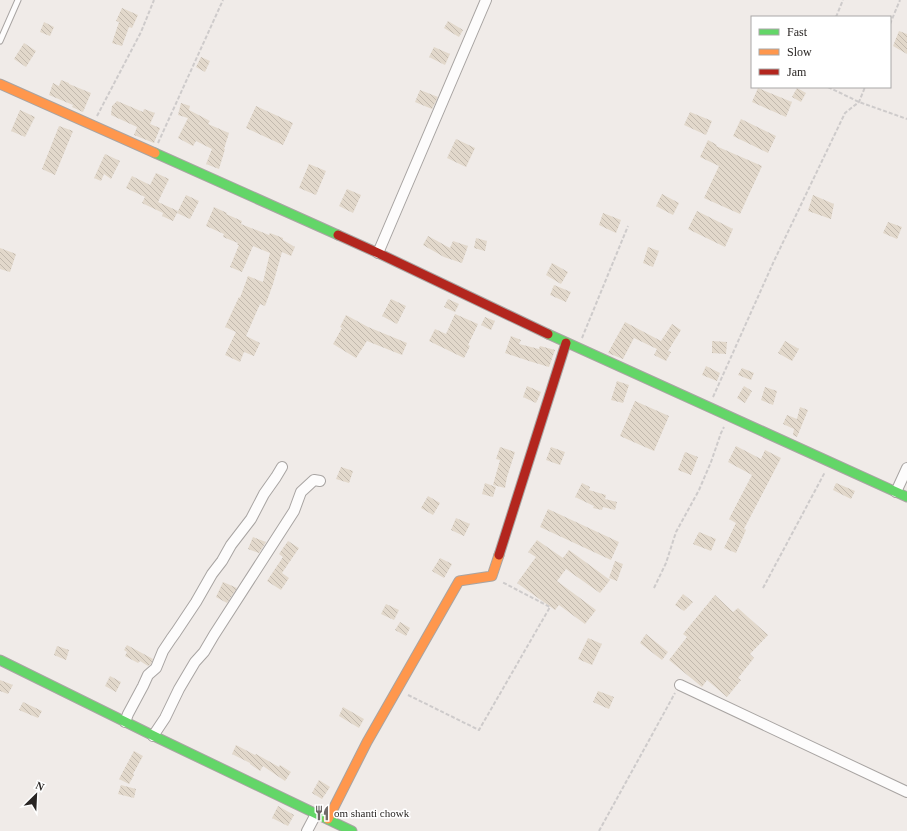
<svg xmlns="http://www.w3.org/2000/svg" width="907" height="831" font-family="Georgia,serif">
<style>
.building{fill:url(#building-back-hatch)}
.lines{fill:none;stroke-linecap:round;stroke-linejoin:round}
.lane-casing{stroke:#a8a4a2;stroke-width:7}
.street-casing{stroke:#a8a4a2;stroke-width:12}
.fast-casing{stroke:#a8a4a2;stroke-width:11}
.slow-casing{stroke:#a8a4a2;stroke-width:11}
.jam-casing{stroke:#a8a4a2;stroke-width:11}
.path{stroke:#cecbcb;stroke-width:2;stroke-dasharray:4 2;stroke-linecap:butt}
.lane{stroke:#fdfcfc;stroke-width:5}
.street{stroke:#fdfcfc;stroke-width:10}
.fast{stroke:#63d668;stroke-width:9}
.slow{stroke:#ff974d;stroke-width:9}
.jam{stroke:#b3261e;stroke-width:9}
.labels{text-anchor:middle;stroke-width:3;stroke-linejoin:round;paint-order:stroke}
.poi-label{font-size:11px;fill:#292523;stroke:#fff;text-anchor:start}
</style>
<defs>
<pattern id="building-back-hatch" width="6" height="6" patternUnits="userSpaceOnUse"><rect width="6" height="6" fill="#e2d8cb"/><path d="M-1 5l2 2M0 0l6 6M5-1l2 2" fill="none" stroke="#c2b9ae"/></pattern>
</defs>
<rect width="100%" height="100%" fill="#f0ebe8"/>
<g class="building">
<polygon points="122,8 138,15 132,28 129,27 122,46 112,43 119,22 116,21"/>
<polygon points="448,21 463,30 459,37 444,28"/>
<polygon points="44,22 54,27 50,36 40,32"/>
<polygon points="899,31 907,34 907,54 893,46"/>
<polygon points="24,43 36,51 26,67 14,59"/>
<polygon points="434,47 450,54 445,65 429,57"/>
<polygon points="201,57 210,61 205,72 196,67"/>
<polygon points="61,80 69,83 69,84 91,93 83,112 72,107 73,105 49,95 53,83 59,86"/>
<polygon points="758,88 792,102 786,117 752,102"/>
<polygon points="797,88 806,93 801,102 792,97"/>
<polygon points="420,90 438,97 432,109 415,102"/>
<polygon points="117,101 143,112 144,109 155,113 150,124 160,128 154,143 134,135 137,127 111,115 112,106"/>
<polygon points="181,103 190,106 189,110 210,121 208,124 229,133 224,149 225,149 219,169 206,164 212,149 196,141 193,146 178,138 188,118 178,115"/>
<polygon points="256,106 293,123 283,145 246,128"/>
<polygon points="20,110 35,117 25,137 11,131"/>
<polygon points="690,112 712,121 706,135 684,125"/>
<polygon points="741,119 776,136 768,153 733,136"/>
<polygon points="59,126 73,131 55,175 42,169"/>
<polygon points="456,139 475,148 466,167 447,158"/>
<polygon points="708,140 717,145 716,146 762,166 740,214 704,198 719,166 700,157"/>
<polygon points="105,154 120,161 111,179 104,174 101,181 94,178"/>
<polygon points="309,164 326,171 316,195 299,188"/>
<polygon points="156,173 169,179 158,202 178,211 173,221 162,216 163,213 142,203 145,197 126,188 132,176 150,185"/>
<polygon points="347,189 361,195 353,213 339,206"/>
<polygon points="662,194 679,203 673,215 656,206"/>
<polygon points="186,195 199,201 190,219 177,213"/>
<polygon points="813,195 834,204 831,219 808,211"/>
<polygon points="214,207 227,213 226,214 242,221 241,224 269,235 270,233 283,238 283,240 295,247 291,256 282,252 273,284 265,306 260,304 246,336 260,343 254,356 244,352 240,362 225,355 236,332 225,327 239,297 240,298 248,276 263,282 270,253 253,246 242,272 230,267 239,245 237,245 238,243 223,237 224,234 206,226"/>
<polygon points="697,211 733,229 725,247 688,229"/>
<polygon points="603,213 621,220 616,233 599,225"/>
<polygon points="888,222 902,227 897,239 883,233"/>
<polygon points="428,236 450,248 453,241 468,246 462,263 444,257 423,245"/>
<polygon points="476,238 487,241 485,251 474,248"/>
<polygon points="648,247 659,251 653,267 643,263"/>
<polygon points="0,248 16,254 10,272 0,269"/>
<polygon points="552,263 568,272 561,284 546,275"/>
<polygon points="554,285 571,292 566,302 550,295"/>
<polygon points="391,299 406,306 397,324 382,316"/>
<polygon points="448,299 459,304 455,312 444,307"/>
<polygon points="455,314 478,324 468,345 470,346 464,358 429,341 435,329 446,334"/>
<polygon points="346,315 368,327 407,343 402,355 367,341 356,358 333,344 342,328 340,327"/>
<polygon points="485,317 495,321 491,330 481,325"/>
<polygon points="625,322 661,341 672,324 681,330 668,351 671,352 666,361 654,355 657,349 634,338 623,359 608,353"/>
<polygon points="511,336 521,340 519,344 539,349 540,346 555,350 549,367 529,361 505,353"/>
<polygon points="712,341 727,342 726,354 712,353"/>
<polygon points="785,341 799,349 792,361 778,353"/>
<polygon points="706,366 720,373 717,381 702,375"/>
<polygon points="742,368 754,373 751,380 738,375"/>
<polygon points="617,381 629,385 623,403 611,400"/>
<polygon points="527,386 541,392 536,403 523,397"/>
<polygon points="744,386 752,391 745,403 737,398"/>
<polygon points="765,387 777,391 773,405 761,400"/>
<polygon points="635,401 669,416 654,451 620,436"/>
<polygon points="800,407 808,410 797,437 793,435 794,429 783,424 787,415 797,419"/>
<polygon points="736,446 761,459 765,450 781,458 744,529 746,530 736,553 724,548 736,523 729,519 752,475 728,462"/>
<polygon points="500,447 515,452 507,477 505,488 493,485 500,460 496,459"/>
<polygon points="551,447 565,452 560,465 546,460"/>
<polygon points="685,452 698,457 691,475 678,470"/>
<polygon points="341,467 353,471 349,483 336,479"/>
<polygon points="485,483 496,487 493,497 482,494"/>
<polygon points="582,483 590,487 589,490 606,495 605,499 617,502 615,510 603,507 602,510 593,508 594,506 575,497"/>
<polygon points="836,483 855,491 851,499 833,490"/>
<polygon points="428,496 440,503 433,515 421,508"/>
<polygon points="548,509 619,542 611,560 540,527"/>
<polygon points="456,518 470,524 464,536 451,530"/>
<polygon points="699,532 716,539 711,551 693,544"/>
<polygon points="253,537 266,542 259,553 248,549"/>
<polygon points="537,540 563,558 569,550 610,580 600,593 566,569 557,581 596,610 585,624 559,605 555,610 517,583 536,557 528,552"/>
<polygon points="288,541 299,548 282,573 289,578 281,590 267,581 283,557 279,554"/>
<polygon points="440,558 452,564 444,578 432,571"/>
<polygon points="615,561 623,564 617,581 609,578"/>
<polygon points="223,582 237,588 227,603 216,597"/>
<polygon points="683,594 693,602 684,611 675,605"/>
<polygon points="715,595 733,612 738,608 768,635 750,654 754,658 738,678 741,680 727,697 707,680 702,687 669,660 687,637 683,634"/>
<polygon points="386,604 399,610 394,620 381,614"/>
<polygon points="400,622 410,628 406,636 395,630"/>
<polygon points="646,634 668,652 662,660 640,643"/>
<polygon points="588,638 602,644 592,665 578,659"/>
<polygon points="127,645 153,659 151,664 148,666 140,661 138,663 125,656 127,652 124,650"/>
<polygon points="57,646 69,650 66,660 54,655"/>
<polygon points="110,676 121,682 116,692 105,686"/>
<polygon points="0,680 13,685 8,694 0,691"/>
<polygon points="598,691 614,697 609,709 593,702"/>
<polygon points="23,702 42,711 38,718 19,710"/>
<polygon points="343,707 364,719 359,728 339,716"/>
<polygon points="236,745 255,755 256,754 279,767 280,765 291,772 285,781 263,766 260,771 250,764 250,763 232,754"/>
<polygon points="134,751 143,756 133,774 134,775 129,784 119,779"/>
<polygon points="319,780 330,787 322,799 312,793"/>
<polygon points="121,785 136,789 134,798 118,794"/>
<polygon points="278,806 294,815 288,826 272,818"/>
</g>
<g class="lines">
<g class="lane-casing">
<polyline id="lane" points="0,41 18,0"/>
</g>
<g class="street-casing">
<g id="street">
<polyline points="378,253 486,0"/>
<polyline points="896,492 907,468"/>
<polyline points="680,685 907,792"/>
<polyline points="125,722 128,714 143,686 148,675 156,668 163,651 171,639 176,632 196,602 212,574 222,561 231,545 251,519 264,494 276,477 282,467"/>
<polyline points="153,736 165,718 179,689 195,662 204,652 214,635 294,511 301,492 314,480 320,481"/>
<polyline points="307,831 316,814"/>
</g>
</g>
<g class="fast-casing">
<g id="fast">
<polyline points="155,153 338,235"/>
<polyline points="548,334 907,497"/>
<polyline points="0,660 158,738 352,831"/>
</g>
</g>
<g class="slow-casing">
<g id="slow">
<polyline points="0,84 155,153"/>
<polyline points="328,819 367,742 459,581 492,576 499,555"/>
</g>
</g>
<g class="jam-casing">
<g id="jam">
<polyline points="338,235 378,253 548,334"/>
<polyline points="499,555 566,343"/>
</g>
</g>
<g class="path">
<polyline points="836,17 843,0"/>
<polyline points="890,24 900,0"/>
<polyline points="828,87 859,102 907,119"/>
<polyline points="97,116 141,32 154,0"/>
<polyline points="158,143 223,0"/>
<polyline points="582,338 628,226"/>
<polyline points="713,397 727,366 774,261 845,113 859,102 865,87"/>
<polyline points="654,588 666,563 676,532 699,490 711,462 721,433 724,427"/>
<polyline points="763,588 825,472"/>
<polyline points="408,695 479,730 550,607 502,582"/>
<polyline points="599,831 675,693"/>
</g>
<use href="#lane" class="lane"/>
<use href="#street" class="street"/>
<use href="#fast" class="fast"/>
<use href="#slow" class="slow"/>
<use href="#jam" class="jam"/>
</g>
<defs>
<g id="restaurant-bare" transform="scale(1.2)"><path d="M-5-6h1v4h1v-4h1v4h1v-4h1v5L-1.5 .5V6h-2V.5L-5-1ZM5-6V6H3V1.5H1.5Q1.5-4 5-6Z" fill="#6f6a68" stroke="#fff" stroke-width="2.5" paint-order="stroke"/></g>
</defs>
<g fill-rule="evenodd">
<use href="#restaurant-bare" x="322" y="813"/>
</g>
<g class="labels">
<g class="poi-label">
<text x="334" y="817">om shanti chowk</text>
</g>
</g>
<rect x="751" y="16" width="140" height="72" fill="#ffffff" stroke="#a9a8a7"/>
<rect x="759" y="29" width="20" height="6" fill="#63d668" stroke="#a9a8a7"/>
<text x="787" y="36" font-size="12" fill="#292523">Fast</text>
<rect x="759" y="49" width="20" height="6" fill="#ff974d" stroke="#a9a8a7"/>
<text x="787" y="56" font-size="12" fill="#292523">Slow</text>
<rect x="759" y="69" width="20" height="6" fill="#b3261e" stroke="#a9a8a7"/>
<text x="787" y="76" font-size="12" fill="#292523">Jam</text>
<g transform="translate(36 795) rotate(24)" stroke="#ffffff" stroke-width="3" paint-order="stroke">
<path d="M0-3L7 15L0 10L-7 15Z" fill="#292523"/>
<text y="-6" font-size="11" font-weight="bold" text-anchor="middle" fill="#292523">N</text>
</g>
</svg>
